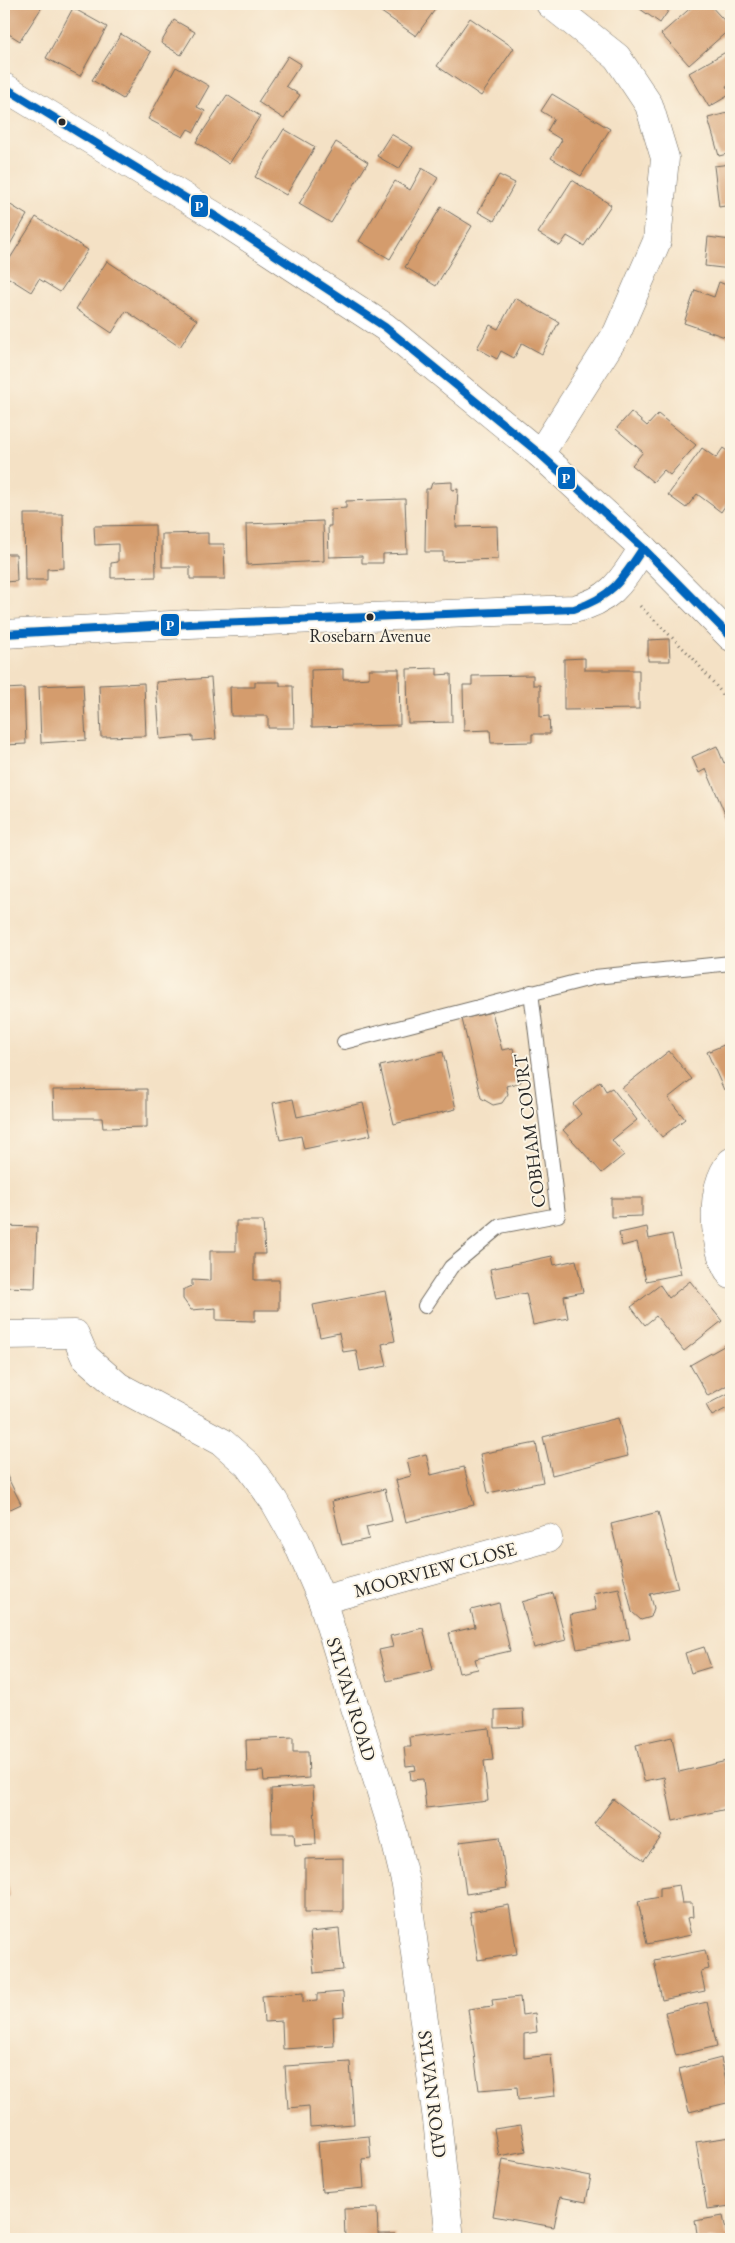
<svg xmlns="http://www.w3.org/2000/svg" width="735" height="2243" font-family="'EB Garamond',serif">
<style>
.building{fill:#d49c6d}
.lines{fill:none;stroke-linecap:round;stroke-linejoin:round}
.lane-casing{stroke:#716b61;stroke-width:16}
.street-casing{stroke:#716b61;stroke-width:29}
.path{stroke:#716b61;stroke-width:3;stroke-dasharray:1 4;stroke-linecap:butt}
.lane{stroke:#fff;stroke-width:14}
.street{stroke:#fff;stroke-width:28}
.bus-1-casing{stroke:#fcf5e5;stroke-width:11}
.bus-1{stroke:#0065bd;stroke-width:8}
.bus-dot{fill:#2b2b2b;stroke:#fcf5e5;stroke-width:2}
.labels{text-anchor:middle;stroke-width:4;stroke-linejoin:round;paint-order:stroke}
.bus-label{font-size:18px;fill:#2b2b2b;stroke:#fcf5e5}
.street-label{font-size:19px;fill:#2b2b2b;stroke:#fcf5e5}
.line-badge{stroke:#fcf5e5;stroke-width:2}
.badge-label{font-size:14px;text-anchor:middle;font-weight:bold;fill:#fff}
</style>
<rect width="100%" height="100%" fill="#fcf5e5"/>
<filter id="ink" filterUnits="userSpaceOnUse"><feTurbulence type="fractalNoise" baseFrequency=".02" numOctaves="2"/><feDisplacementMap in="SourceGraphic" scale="10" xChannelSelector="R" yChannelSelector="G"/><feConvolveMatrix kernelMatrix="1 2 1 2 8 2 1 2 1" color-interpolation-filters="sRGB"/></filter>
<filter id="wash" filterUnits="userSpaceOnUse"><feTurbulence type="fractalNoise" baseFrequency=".0096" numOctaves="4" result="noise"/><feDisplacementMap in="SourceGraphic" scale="20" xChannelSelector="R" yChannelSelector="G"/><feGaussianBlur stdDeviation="1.12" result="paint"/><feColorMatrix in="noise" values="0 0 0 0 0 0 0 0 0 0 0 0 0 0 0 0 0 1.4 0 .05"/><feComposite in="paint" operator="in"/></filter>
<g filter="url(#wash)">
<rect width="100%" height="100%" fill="#f4e1c5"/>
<g id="blocks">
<g class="building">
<polygon points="4,4 44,4 20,41 4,31"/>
<polygon points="376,4 439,4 416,36 374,7"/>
<polygon points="633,4 673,4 660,23"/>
<polygon points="695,4 709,4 731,28 689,65 661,34"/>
<polygon points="73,8 107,27 80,76 46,58"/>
<polygon points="470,18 514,48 481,96 437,66"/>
<polygon points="174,20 195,32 181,55 161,43"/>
<polygon points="121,34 151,52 123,99 92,80"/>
<polygon points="731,49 731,83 726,86 731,94 709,107 689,73"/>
<polygon points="288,56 301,64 286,86 300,95 284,119 258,102"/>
<polygon points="176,67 209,86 197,107 205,111 194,132 188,129 183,137 148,119"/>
<polygon points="552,94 610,129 581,176 551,158 562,140 547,131 554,119 541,111"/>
<polygon points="227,95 260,116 229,164 196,142"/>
<polygon points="731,112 731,153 719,156 708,118"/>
<polygon points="284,129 315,147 286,195 255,177"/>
<polygon points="391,134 413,147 399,169 377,156"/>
<polygon points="336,142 368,162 331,223 299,204"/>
<polygon points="731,164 731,205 719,207 714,166"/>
<polygon points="422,168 438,178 390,259 359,241 395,181 410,190"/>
<polygon points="499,175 515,183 494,221 478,212"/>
<polygon points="572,180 611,205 584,246 567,236 560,246 538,233"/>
<polygon points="4,201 27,215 8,248 4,246"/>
<polygon points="441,207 472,226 436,286 405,267"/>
<polygon points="36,217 88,250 60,292 39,279 31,292 4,275 4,268"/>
<polygon points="708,237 731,240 731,269 705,266"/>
<polygon points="107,261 197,320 180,347 126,311 112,333 76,309"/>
<polygon points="719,282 731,287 731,339 684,323 695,290 714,297"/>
<polygon points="515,298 559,322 542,354 522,343 514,358 501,351 497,359 477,348 490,325 498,329"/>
<polygon points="631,412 647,426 658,414 696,445 670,475 664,470 653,482 632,465 643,452 616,429"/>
<polygon points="702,448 716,458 723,448 731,454 731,497 721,512 697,494 686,508 668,495"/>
<polygon points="452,482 452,490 458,489 456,527 497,526 498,559 443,561 443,552 425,552 426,489 430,489 432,483"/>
<polygon points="405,499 407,553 383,554 383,563 362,563 362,556 329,557 328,526 331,526 331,509 346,508 346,501"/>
<polygon points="24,514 63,514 64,568 47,569 47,580 25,580"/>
<polygon points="323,521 324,561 247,565 246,524"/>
<polygon points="155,525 156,577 111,578 111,563 118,562 118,544 95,545 94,526"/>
<polygon points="208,533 208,544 224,544 225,579 190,579 190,567 162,567 162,534"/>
<polygon points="4,554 16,554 17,581 4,582"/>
<polygon points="669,639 670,661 648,661 648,640"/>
<polygon points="585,658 585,670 639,670 639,709 564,710 564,659"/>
<polygon points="437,668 437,675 451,674 452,722 408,723 407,669"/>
<polygon points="343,669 343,679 354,679 369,678 369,669 399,669 400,725 312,727 311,670"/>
<polygon points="533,675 533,685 540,685 540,717 549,716 550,734 532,734 532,742 491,743 490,730 464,731 463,685 472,685 472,676"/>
<polygon points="211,678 216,739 193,741 193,736 160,739 156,682"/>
<polygon points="255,682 280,682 280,686 293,686 294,728 268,728 268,716 231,716 230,687 255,687"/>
<polygon points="144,683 146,736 101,737 99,685"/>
<polygon points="83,684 86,740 41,743 39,686"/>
<polygon points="24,688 26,744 4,745 4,689"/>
<polygon points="717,746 724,763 731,760 731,828 706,769 699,773 692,757"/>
<polygon points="492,1012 502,1050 513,1048 521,1082 506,1086 508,1094 502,1103 493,1105 481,1098 462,1019"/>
<polygon points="731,1042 731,1087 724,1090 707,1052"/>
<polygon points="669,1051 692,1079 668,1098 685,1119 662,1137 622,1088"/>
<polygon points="443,1052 456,1109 394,1124 380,1066"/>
<polygon points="600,1081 606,1091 612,1088 637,1120 612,1140 624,1155 602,1173 563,1130 581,1114 573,1104"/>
<polygon points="147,1089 147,1127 103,1128 102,1118 54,1118 53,1090"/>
<polygon points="293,1099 297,1117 363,1103 371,1135 304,1149 301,1136 280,1140 273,1103"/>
<polygon points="611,1198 642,1198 642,1216 611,1217"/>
<polygon points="236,1221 263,1221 265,1254 254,1254 254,1280 279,1280 279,1310 255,1310 255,1321 216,1320 216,1308 191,1310 183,1299 183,1290 192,1286 192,1280 210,1281 210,1251 236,1251"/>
<polygon points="4,1226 37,1227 35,1288 4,1287"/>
<polygon points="647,1227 649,1239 672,1234 681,1274 646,1281 637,1242 622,1246 619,1233"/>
<polygon points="552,1256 554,1265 576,1260 583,1292 564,1296 568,1318 533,1325 526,1293 496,1299 490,1269"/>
<polygon points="690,1281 722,1321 684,1351 656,1316 645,1325 631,1307 660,1285 669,1298"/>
<polygon points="385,1291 395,1341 382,1344 387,1366 360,1371 356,1350 343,1352 339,1333 320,1337 313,1305"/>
<polygon points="731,1342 731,1383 708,1396 690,1365"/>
<polygon points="729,1393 731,1406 712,1416 706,1405"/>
<polygon points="618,1418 628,1456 552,1475 543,1437"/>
<polygon points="536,1443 543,1482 488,1493 480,1454"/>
<polygon points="426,1454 431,1475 464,1467 474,1505 406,1522 396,1480 411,1476 407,1459"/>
<polygon points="4,1470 21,1504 4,1512"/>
<polygon points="385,1489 392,1521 366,1527 369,1539 342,1545 332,1501"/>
<polygon points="658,1512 678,1588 650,1594 654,1608 651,1617 641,1620 632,1612 611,1524"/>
<polygon points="619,1588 630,1639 577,1649 570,1615 596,1610 593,1593"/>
<polygon points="553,1593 566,1640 534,1648 522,1602"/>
<polygon points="499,1603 510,1651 475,1659 478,1669 459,1673 449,1633 475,1627 471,1610"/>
<polygon points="423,1628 433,1670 387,1681 379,1650 393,1647 390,1636"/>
<polygon points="704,1647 711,1667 691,1673 685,1653"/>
<polygon points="523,1709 524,1727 495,1728 495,1710"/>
<polygon points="489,1728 493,1760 484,1761 488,1801 426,1808 423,1779 411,1780 410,1771 416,1770 415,1765 406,1766 404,1747 411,1747 410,1737"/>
<polygon points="672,1737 679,1772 731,1760 731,1808 673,1821 664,1777 644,1781 636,1745"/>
<polygon points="293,1738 293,1752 308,1752 309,1778 264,1781 263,1771 247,1772 246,1740"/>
<polygon points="313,1786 316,1844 295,1845 294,1833 272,1833 271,1789"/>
<polygon points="613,1799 662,1836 644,1860 594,1824"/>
<polygon points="500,1837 507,1888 466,1894 459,1842"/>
<polygon points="343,1858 343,1912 305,1912 305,1859"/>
<polygon points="6,1874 10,1896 4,1897 4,1875"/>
<polygon points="679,1885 682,1903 692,1903 693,1917 687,1918 691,1935 647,1944 638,1901 660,1897 660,1888"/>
<polygon points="509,1905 517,1954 478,1960 470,1912"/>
<polygon points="339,1929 343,1970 314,1973 310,1932"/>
<polygon points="705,1950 709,1969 701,1971 705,1991 662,2000 654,1960"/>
<polygon points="343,1992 344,2016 333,2017 334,2046 283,2049 282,2021 264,2022 262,1996 303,1993 303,2002 317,2001 317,1994"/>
<polygon points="520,1997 522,2015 535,2013 537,2032 524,2034 524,2058 551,2055 555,2096 518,2100 517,2087 479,2090 468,2009 493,2006 492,2000"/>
<polygon points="707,2002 717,2046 676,2056 665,2012"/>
<polygon points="721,2058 731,2102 689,2112 679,2069"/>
<polygon points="350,2062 354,2124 310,2127 309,2106 288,2108 285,2066"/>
<polygon points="521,2125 526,2151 499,2156 494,2129"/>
<polygon points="369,2136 371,2158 362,2159 364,2188 322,2192 318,2141"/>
<polygon points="731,2137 731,2206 707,2209 696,2142"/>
<polygon points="503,2159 591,2176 586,2202 560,2197 554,2227 493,2216"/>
<polygon points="377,2208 378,2234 395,2234 395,2239 345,2239 344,2209"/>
<polygon points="723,2216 727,2235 731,2234 731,2239 698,2239 695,2221"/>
</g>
</g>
</g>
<g filter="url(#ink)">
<use href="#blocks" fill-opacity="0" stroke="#716b61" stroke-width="1"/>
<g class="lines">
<defs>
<g id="lane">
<polyline points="344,1042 595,977 731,963"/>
<polyline points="425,1306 451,1267 500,1226 558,1215 531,992"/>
</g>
<g id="street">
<polyline points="4,87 220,219 385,327 540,454 643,548 731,637"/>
<polyline points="540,454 617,333 657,241 665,158 649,105 617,57 550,4"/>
<path d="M4,634L189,624L574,609C614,599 622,580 643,548"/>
<path d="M731,1162C708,1187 713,1249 731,1275"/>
<polyline points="4,1335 75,1334 85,1357 118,1386 222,1442 248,1465 274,1501 296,1540 322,1600 393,1831 406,1885 437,2120 450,2239"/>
<polyline points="322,1600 548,1538"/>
</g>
</defs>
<use href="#lane" class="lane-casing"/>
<use href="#street" class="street-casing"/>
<polyline class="path" points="640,606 692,657 731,704"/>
<use href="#lane" class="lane"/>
<use href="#street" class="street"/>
<defs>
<g id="bus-1">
<polyline points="4,87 220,219 385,327 540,454 643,548 731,637"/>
<path d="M4,634L189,624L574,609C611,598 623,579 643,548"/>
</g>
</defs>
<use href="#bus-1" class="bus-1-casing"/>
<use href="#bus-1" class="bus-1"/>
</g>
</g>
<g class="bus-dot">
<circle cx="62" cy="122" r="4.5"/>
<circle cx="370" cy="617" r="4.5"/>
</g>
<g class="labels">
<g class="bus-label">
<text x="370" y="642">Rosebarn Avenue</text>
</g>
<g class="street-label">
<text transform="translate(529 1131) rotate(-97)" y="7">COBHAM COURT</text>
<text transform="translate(435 1569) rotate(-15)" y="7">MOORVIEW CLOSE</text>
<text transform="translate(352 1699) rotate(73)" y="7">SYLVAN ROAD</text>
<text transform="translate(433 2094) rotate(83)" y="7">SYLVAN ROAD</text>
</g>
</g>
<g class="line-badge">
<rect x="190" y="194" width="19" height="24" rx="5" fill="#0065bd"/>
<rect x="557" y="466" width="19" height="24" rx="5" fill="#0065bd"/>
<rect x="160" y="613" width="20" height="24" rx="5" fill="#0065bd"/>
</g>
<g class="badge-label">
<text x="199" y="211">P</text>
<text x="566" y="483">P</text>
<text x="170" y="630">P</text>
</g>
<rect width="735" height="2243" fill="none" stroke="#fcf5e5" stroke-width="20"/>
</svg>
